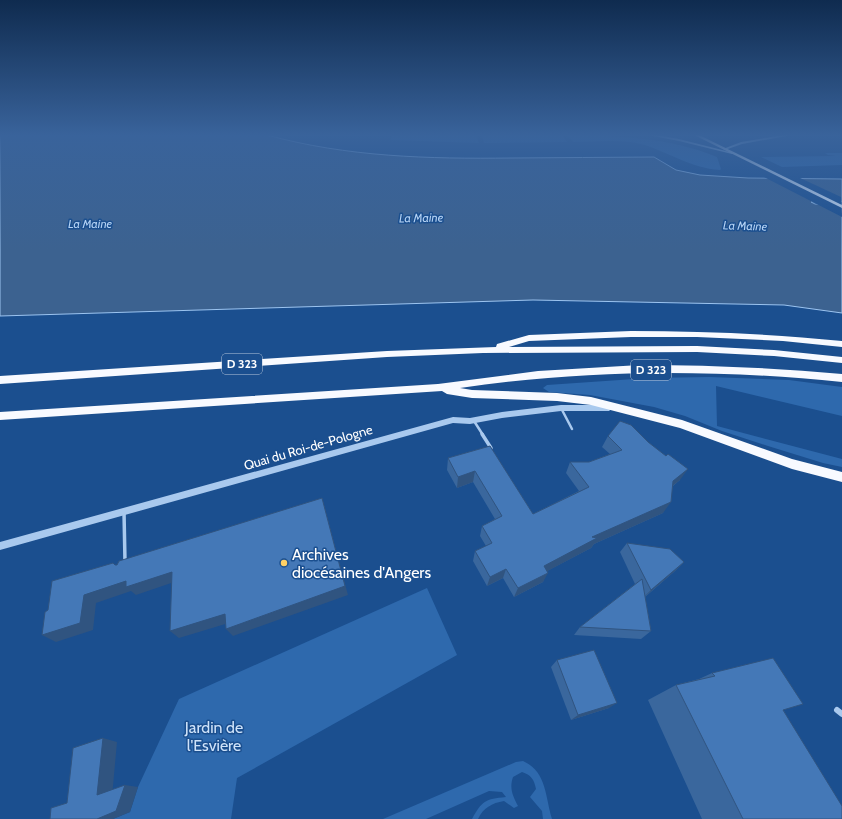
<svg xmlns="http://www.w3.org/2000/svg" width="842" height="819" font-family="Cabin,sans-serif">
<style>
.green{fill:#2e69ad}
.water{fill:#3c6290;stroke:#9cc4f0}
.pier{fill:#1b4f8f}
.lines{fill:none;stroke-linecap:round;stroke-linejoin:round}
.service-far1{stroke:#a9c9ee;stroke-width:2.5}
.service{stroke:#a9c9ee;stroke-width:3.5}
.minor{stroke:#a9c9ee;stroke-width:6}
.tertiary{fill:#a9c9ee;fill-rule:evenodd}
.secondary{fill:#d6e6fa;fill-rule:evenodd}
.trunk{fill:#f8faff;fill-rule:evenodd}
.wall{fill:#3a679d}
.shaded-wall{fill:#305480}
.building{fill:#4478b7;stroke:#305480}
.poi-dot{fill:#ffd166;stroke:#1b4f8f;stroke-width:1.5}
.labels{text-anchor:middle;stroke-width:3;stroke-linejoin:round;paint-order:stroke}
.far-water-label{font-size:12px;font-style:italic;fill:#b5d3f5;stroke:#1b4f8f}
.shield{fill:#1b4f8f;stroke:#bbcadd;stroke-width:1}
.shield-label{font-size:12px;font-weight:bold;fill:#fff}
.street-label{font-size:13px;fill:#fff;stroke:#1b4f8f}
.near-poi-label{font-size:16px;fill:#fff;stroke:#1b4f8f;text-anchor:start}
.near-park-label{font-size:16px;fill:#cfe3fa;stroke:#1b4f8f}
</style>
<rect width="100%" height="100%" fill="#1b4f8f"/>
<g class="green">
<polygon points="393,135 476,136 479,143 390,140"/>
<polygon points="562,135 567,142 484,143 482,136"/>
<path d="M567,135C619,136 669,137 717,157L721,169L720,170C690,168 669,152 641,144C619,139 594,142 573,142Z"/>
<polygon points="825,153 842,153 842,165 782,167 761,157 836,156 828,155"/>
<polygon points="709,377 789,380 842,387 842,416 716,386 717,426 842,459 842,467 823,463 768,446 722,431 685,416 654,407 590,395 549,392 543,388 547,385 649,378"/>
<polygon points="427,588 457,655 237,778 231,819 113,819 130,812 138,787 179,699"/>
<path d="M523,761C547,772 545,796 552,819H543L542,811L530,797L536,789C534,779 531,775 522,772L513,777C509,789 513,796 518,806L514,808L504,801C492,803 483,808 478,819H472C482,801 485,799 506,797L502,792L489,791L426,819H383L516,762Z"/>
</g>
<path class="water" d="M0,135H267C347,157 429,159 511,158C559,158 606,157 654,157L676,170L700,175L748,178L842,179V202H811L815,204H842V313L784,305L533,300L0,316Z"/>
<polygon class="pier" points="762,176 798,177 841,197 842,217"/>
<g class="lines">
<g class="service-far1">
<polyline points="561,408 572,429"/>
<polyline points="474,421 483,435"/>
</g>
<g class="service">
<polyline points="482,434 491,448"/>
<polyline points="124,512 125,562"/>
</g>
<polyline class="minor" points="837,710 842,714"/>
<g class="tertiary">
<polygon points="648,135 657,135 679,139 734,153 732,154 679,141"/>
<polygon points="783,135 792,135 742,144 725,150 723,149 741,142"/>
<polygon points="561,405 609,405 612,408 609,411 561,411 502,418 470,424 453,423 0,550 0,542 453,417 470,418 502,412"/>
</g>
<polygon class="secondary" points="694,135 699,135 842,205 842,208"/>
<g class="trunk">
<path d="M631,331C702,331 772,334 842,341V347L783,341L697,337H631L529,341L509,347L697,346L774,350L842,357V363L774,356L697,352L483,353L387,357L0,384V376L387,351L496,347L497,344L529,335Z"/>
<path d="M640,365C708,365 775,368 842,374V382C714,369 587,369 460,388L472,390L557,393L591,397L682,420L792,459L842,472V482L792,469L680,428L591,405L557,401L472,398L447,394L442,391L0,420V412L438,384L538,371Z"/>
</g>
</g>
<g class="wall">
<polygon points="608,436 680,480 673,486 663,513 594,544 591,548 547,571 543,582 514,597 503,578 487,586 473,561 475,551 486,546 480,536 482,526 495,519 473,482 457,488 447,470 448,458 490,446 533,514 579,491 566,473 570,462 589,462 610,454 602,447"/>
<polygon points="627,543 684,562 675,571 645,597 651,631 641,639 574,635 580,627 635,584 620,552"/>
<polygon points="557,660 609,708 571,720 551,667"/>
<polygon points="712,673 784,711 842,819 702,819 648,700 676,685 699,679"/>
</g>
<g class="shaded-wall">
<polygon points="688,469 680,480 665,492 673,481"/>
<polygon points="475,471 473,482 457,488 458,477"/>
<polygon points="322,498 348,595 233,636 226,629"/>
<polygon points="671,502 663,513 594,544 591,548 540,575 544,566 592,537"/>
<polygon points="684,562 675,571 642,599 651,590"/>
<polygon points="506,569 503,578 487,586 490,577"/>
<polygon points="172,572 180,580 136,595 131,591 96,603 93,630 56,642 42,635 84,595 126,581"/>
<polygon points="548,573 543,582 514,597 518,588"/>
<polygon points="225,614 232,622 179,638 170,631"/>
<polygon points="617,703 609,708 571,720 578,715"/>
<polygon points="103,738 117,742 112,797 97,795"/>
<polygon points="125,785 138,787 130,812 113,819 97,819"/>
</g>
<g class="building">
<polygon points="620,421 631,425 648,442 666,456 668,454 688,469 673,481 671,502 592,537 597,538 544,566 548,573 518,588 506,569 490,577 475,551 492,543 482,526 502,516 475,471 458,477 448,458 490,446 533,514 589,487 570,462 589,462 622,450 608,436"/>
<polygon points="322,498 345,586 226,629 225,614 170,631 172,572 126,587 126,581 84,595 80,623 42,635 45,612 48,610 52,581 113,563 115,565 117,565 119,561"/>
<polygon points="627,543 670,549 684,562 651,590"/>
<polygon points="642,579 651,631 580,627"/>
<polygon points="594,650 617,703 578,715 557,660"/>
<polygon points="773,658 803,704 783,710 842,806 842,819 743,819 676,685 715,676 712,673"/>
<polygon points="103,738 97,795 125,785 116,811 97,819 50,819 51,808 67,803 73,748"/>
</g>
<linearGradient id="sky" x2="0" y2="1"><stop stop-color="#0f2b4f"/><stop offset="0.54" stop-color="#39639b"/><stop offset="1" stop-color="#39639b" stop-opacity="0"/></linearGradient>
<rect width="842" height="250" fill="url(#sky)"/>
<circle class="poi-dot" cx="284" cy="563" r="4"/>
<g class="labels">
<g class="far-water-label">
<text transform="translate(421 218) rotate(-1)" y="4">La Maine</text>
<text x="90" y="228">La Maine</text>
<text transform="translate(745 226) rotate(2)" y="4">La Maine</text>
</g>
<g class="shield">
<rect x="222" y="354" width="40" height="20" rx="3"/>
<rect x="631" y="360" width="40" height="20" rx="3"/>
</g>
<g class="shield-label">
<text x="242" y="368">D 323</text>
<text x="651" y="374">D 323</text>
</g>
<g class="street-label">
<text transform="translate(308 447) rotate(-16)" y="5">Quai du Roi-de-Pologne</text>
</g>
<g class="near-poi-label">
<text x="292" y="560">Archives<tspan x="292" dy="18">diocésaines d'Angers</tspan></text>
</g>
<g class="near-park-label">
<text x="214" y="733">Jardin de<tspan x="214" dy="18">l'Esvière</tspan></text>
</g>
</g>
</svg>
